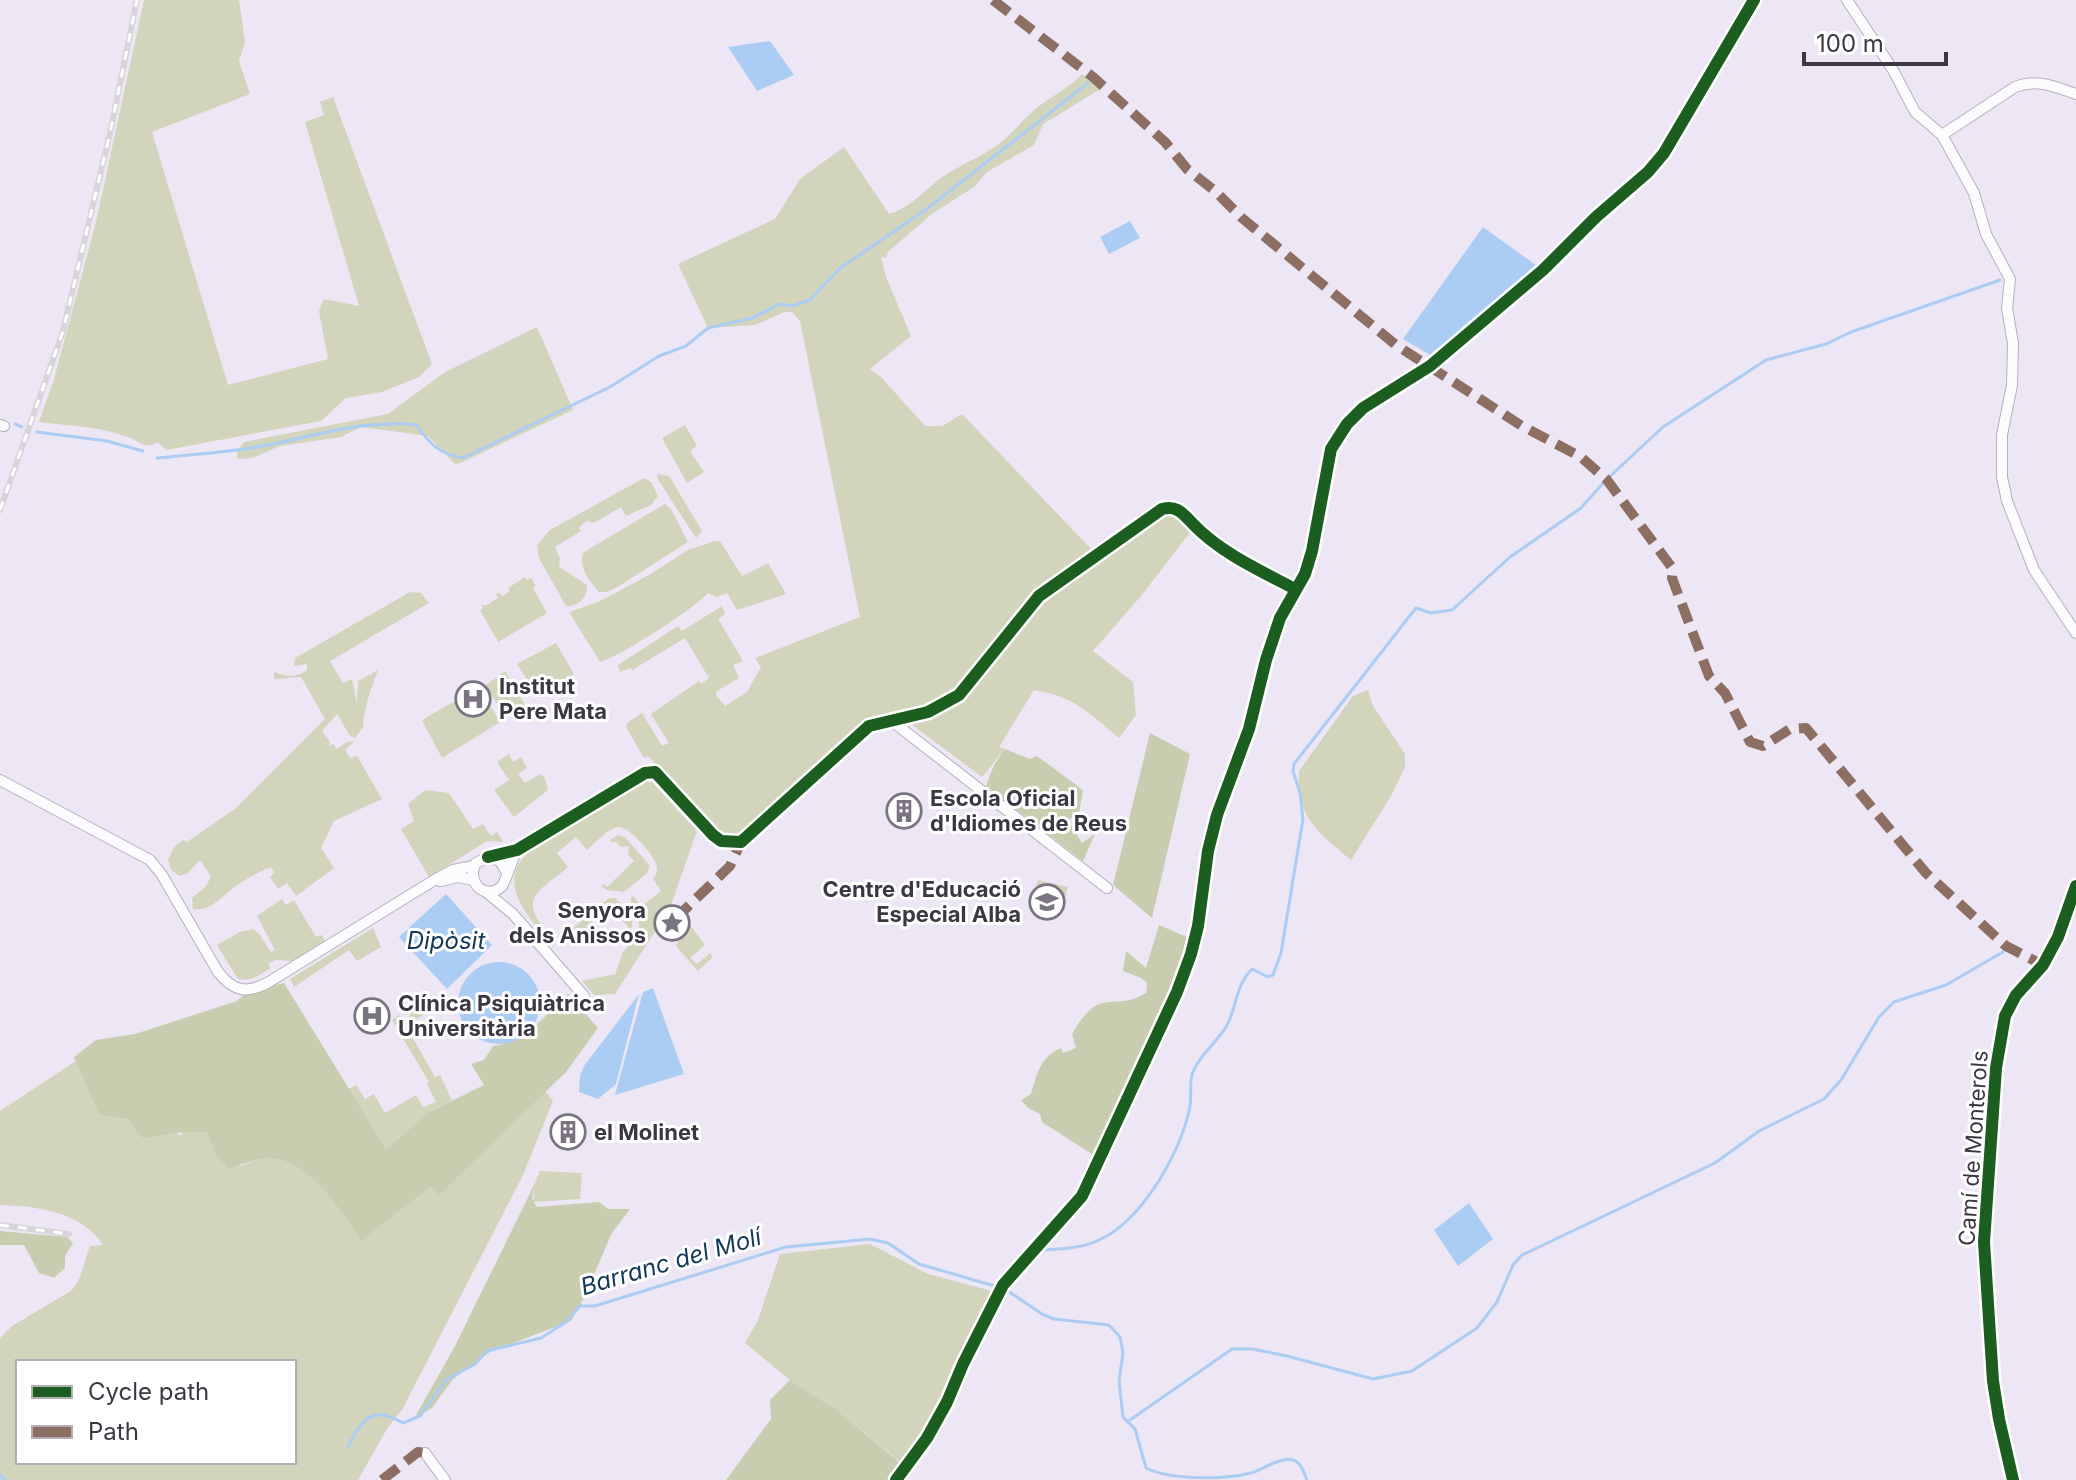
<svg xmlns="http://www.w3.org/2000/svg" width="2076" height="1480" font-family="Inter,sans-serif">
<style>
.green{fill:#d2d4bc;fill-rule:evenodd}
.forest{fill:#c9cdb0}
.water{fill:#abcdf3}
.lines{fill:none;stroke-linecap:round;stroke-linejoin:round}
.stream{stroke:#abcdf3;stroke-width:3}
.minor-casing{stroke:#b6b1bc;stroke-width:12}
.minor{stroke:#fcfbfe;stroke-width:10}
.rail-casing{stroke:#d7d5d9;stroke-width:6}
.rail{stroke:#fff;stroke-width:3;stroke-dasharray:9;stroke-linecap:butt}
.quiet{stroke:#8d6e63;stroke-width:10;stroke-dasharray:20 10;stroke-linecap:butt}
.cycleway-casing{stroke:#fff;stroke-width:17}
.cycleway{stroke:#1b5e20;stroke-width:12}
.labels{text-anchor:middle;stroke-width:6;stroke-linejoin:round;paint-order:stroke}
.poi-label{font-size:22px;font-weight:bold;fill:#3c3742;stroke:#fff;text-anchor:start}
.street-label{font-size:22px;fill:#3c3742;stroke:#fff}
.water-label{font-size:24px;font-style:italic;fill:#133857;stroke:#fff}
</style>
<rect width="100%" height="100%" fill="#ede6f5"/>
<g class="green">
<path d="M144,0H239L245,42L239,61L250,94L152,132L228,385L328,359L319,311L324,299L359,306L305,122L324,115L320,102L333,97L432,364L419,377L382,392L346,398L321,421L166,450L158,442C143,451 140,440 125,436C97,426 69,426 39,422L54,379L96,222Z"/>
<path d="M1082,74L1101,87L1099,90L1043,124L1034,145L987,172L974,187L933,213L888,252L886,258L881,257L886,277L911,336L870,369L881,377L925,426H942L962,414L1094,552C1081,562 1066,571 1055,583C1018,621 978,683 932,706C909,717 883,716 860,725L748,830C738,837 731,838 720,834L648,756L644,758L626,727L628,722L642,713L662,746L669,743L651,714L699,681L701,684L709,678L685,638L632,670L630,668L620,672L618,665L678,626L682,631L722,606L725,614L718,619L743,661L733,665L739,678L717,691L716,695L725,706L747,692L761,667L755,658L860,617L800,321L792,312H785L755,325L708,328L678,264L775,219L800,179L844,147L889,214C911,208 926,188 944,176C962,164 992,152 1007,137C1018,127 1026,116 1038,107C1052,96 1070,87 1082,74Z"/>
<polygon points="537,327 573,410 456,465 428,436 361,427 341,437 280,446 252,458 237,459 237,452 244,442 388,414 445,372"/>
<polygon points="685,425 697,446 690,451 704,472 687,483 662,438"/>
<polygon points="658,474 669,476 702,531 696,538 657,478"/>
<path d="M644,478L651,482L658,496L651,505L626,516L621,507L594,523L586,521L579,528L581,531L555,547L560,558L559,567L587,585C587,597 579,607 566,606L539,558L537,545L550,530Z"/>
<path d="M665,504L671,509L688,542L619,586L607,592H599C589,581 577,565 584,552Z"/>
<path d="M1176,512L1192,530L1141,596L1093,651L1133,682L1136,715L1119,738C1088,712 1075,697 1034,690L999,747L1005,749L982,777L911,724L953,706L964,698L1043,597L1161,514Z"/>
<path d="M715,541H720L742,576L768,563L786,594L737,610L727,593L717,597L708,593C696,608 617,658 600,662L569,612L598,602L649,575L688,550Z"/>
<polygon points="525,577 527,580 531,578 536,586 533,588 547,613 498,642 480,610 483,608 481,604 485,606 498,598 496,594 499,593 502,596 510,591 508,588"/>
<path d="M410,592L421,593L429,603L330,661L343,683L352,679L357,704L358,681L378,670C371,689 364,707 363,727L355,738L350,736L337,714L322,731L330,742L329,746L333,744L337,749L347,742L354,741L345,750L350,758L357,756L382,799L334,821L321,848L334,868L296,896L287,883L278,889L270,877L274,873L271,867C258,872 248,878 236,886C223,895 211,912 193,909L192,898L206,886L211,877L200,860L188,873L180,876L171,870L168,860L174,847L183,840L187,842L236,808L325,719L301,677L274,679V672C285,677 297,678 307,670V664L294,666L295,658Z"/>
<polygon points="556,643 574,674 539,698 517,664"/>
<polygon points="505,671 525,705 504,716 486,685"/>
<polygon points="479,687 500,722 442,758 422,720"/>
<path d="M1368,690L1373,706L1405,754V767L1391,796L1351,860C1319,833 1296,818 1299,771L1353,696Z"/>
<polygon points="509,754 513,762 521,757 527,768 518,774 525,783 540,774 545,778 548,790 514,817 494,790 509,780 497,762"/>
<path d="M646,781L653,783L697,831L670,908L615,994L594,995L582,981L615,974L623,952L639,933V920L631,906V897L633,896L642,906L661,891L653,879C656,875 658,872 657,867C656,857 629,826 618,827C608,829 595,843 587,850L576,837L557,853L568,867C547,886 518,896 542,925C548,932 553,937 554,947C533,921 493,885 528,853Z"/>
<polygon points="425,790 449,793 473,829 483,824 491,836 497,832 503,842 487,841 429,877 401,829 414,821 408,804"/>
<polygon points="618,835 625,837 650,866 647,873 624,892 607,890 601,886 604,884 607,887 634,861 628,855 629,846 621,847 615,841 613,843 610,840"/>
<polygon points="1038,880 1068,887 1060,916 1031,908"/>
<path d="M609,898H615C624,908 636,915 631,930L621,919L618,920L615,917L616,911L611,904L602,912L608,918L604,921L599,916L586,926L587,928L581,933L578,930L564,943L566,934Z"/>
<path d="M282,899L286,905L294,900L316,937L322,935L325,941L292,961L275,960L268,964L271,968C259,975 252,982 238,979L217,945L240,932L253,929L260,935L271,952L275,950L257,916Z"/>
<polygon points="687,921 705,945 690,958 697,964 710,953 713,957 698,971 676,946"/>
<polygon points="373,928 381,947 357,961 349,950 294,987 290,979"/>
<polygon points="421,1007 426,1013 406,1026 435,1077 440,1075 452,1100 429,1112 386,1149 349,1089 356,1085 365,1099 374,1094 385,1113 416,1095 423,1107 436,1102 427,1084 429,1082 392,1020 399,1015 404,1022 408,1020 412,1011"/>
<path d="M76,1061L99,1115L127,1119L145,1139L176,1133L181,1136L182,1132H207L215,1155L241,1166C248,1164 257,1158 264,1158C310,1156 338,1209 363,1239L431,1187L439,1194L545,1091L553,1101L523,1175L402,1410L388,1427L358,1480H0V1338L12,1326L71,1291C83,1278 84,1261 90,1246L103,1245C82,1212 37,1206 0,1205V1111ZM18,1362H294V1462H18Z"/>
<polygon points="540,1171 582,1173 580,1199 533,1202 535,1183"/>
<polygon points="870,1244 928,1274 992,1291 964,1345 944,1399 908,1459 900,1462 838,1411 790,1380 745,1343 758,1320 780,1254"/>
</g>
<g class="forest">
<polygon points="1150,733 1190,754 1152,918 1113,885"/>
<polygon points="1005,749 1030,759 1037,756 1083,790 1079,814 1068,820 1082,843 1095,834 1083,861 986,786 994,765"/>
<path d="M1159,925L1189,938L1171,993L1095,1156L1042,1122L1040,1114L1028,1108L1021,1100L1031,1094C1037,1074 1040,1057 1061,1048L1063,1053L1076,1048L1072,1034C1101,983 1111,1014 1146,993L1147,983L1141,978L1123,971L1126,951L1146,968Z"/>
<path d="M284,983L386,1149L429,1112L484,1085L471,1064L484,1060L493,1046C527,1041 544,1016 568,994L598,1028L566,1072L439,1195L431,1187L362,1240C338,1209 310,1157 265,1158C253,1159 240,1166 228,1168L215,1155L207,1132H182L144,1139L127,1119L99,1115L74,1057L96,1040L135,1034L237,1001L248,991Z"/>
<polygon points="535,1183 532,1199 537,1207 599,1202 608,1209 630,1209 612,1233 580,1306 571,1321 490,1352 453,1379 432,1408 415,1417 455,1346"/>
<polygon points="0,1231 67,1237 73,1243 65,1256 65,1268 54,1278 39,1273 24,1245 0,1245"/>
<polygon points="790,1380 838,1411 899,1462 908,1459 892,1480 726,1480 771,1419 770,1400"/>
</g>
<g class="water">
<polygon points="770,41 794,75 757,91 728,47"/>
<polygon points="1130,221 1140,238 1109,254 1100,237"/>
<polygon points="1483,227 1537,266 1432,356 1403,339"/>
<polygon points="446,894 492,945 447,989 399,937"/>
<circle cx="499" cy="1003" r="41"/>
<polygon points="653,988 684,1074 615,1095 643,992"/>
<polygon points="639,994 616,1084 598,1099 579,1092 580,1076 584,1066"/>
<polygon points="1469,1203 1493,1239 1458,1266 1434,1230"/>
</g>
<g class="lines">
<g class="stream">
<polyline points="15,424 22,427"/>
<polyline points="37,432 107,441 143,451"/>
<path d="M157,458C186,455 216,453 245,449C303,441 357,418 417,425C429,444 440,454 463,458L610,387L659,356L686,346L708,328L752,318L780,304L792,306L810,300L839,269L928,208L1088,83"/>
<path d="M1040,1250C1057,1249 1081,1249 1099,1240C1142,1221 1182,1151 1190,1106C1192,1096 1189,1085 1192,1075C1197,1057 1218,1042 1227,1025C1237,1007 1235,986 1252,969L1268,977L1273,975L1281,953L1303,819L1300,793L1293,771L1294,764L1416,608L1431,613L1452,610L1510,557L1581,508L1605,481L1663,427L1766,360L1826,344L1851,332L2000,280"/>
<path d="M1005,1289L1042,1314L1054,1319L1109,1325L1120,1337L1123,1353L1119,1381L1123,1417L1135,1429L1146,1468C1170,1480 1224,1480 1251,1473C1264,1469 1279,1457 1293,1460C1301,1462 1304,1473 1307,1480"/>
<polyline points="1130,1420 1232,1349 1253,1349 1287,1356 1373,1379 1412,1371 1477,1328 1497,1302 1513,1265 1522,1255 1715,1163 1759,1131 1824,1099 1841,1080 1879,1017 1894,1002 1946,985 2003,952"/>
<path d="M348,1447C362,1419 372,1404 403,1423L420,1416L446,1380L475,1364L487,1351L541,1338L566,1322L580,1306H595L786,1247L870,1239L888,1243L919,1264L998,1287"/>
<polyline points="0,1475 6,1480"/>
</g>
<defs>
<g id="minor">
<path d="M1847,0L1893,70L1915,112L1942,135L2015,87C2038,78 2055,87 2076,94"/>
<polyline points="1942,135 1974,193 1986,234 2010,279 2007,308 2013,343 2012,385 2002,435 2002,477 2007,501 2034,570 2076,633"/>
<polyline points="0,425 4,426"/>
<polyline points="893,722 1107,888"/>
<path d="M0,780L150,860L162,875L218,972C234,992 247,994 269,982L436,879L453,870L474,866"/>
<path d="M490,857L517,850L645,773L655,772L713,835L721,841L741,842L869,726L928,712L959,695L1039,596L1162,509C1178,505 1183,514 1194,525C1221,553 1261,571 1295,589"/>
<path d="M506,871L500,861L488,857L476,863C465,882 486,902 502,886C505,883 513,857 517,850"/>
<polyline points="440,881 459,877 473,880"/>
<polyline points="485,891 513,914 584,996"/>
<polyline points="425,1453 445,1480"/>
<polyline points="896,1480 927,1438 947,1402 963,1364 1003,1285 1082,1196 1177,992 1191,954 1198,926 1208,851 1217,815 1249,729 1266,660 1280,618 1305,574 1312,551 1331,449 1347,424 1363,408 1430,366 1543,270 1596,217 1648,172 1664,153 1754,0"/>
<polyline points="2013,1480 1999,1419 1993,1381 1984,1242 1996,1068 2005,1016 2016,995 2043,965 2058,937 2076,886"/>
</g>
</defs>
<use href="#minor" class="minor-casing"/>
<use href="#minor" class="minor"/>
<defs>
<g id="rail">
<polyline points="0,510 63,331 110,133 137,0"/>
<polyline points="0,1225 69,1234"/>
</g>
</defs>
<use href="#rail" class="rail-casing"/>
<use href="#rail" class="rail"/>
<g class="quiet">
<polyline points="993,0 1093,77 1165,142 1187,169 1215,191 1242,218 1396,345 1522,426 1581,457 1607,480 1673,569 1672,578 1709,676 1725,693 1750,742 1763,746 1790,729 1806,728 1926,873 2006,946 2043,965"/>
<polyline points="675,919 730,866 741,842"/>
<polyline points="382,1480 418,1452 425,1453"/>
</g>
<defs>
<g id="cycleway">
<path d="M488,857L517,850L645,773L655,772L713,835L721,841L741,842L869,726L928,712L959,695L1039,596L1162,509C1178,505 1183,514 1194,525C1221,553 1261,571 1295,589"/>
<polyline points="896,1480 927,1438 947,1402 963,1364 1003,1285 1082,1196 1177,992 1191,954 1198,926 1208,851 1217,815 1249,729 1266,660 1280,618 1305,574 1312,551 1331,449 1347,424 1363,408 1430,366 1543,270 1596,217 1648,172 1664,153 1754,0"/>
<polyline points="2013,1480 1999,1419 1993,1381 1984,1242 1996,1068 2005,1016 2016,995 2043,965 2058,937 2076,886"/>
</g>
</defs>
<use href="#cycleway" class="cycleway-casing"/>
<use href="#cycleway" class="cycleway"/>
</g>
<defs>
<symbol id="hospital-ring" viewBox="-11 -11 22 22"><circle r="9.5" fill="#fff" stroke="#7a7481" stroke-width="1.5"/><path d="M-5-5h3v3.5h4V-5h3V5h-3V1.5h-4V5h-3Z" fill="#7a7481"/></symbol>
<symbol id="building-ring" viewBox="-11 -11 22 22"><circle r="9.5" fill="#fff" stroke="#7a7481" stroke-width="1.5"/><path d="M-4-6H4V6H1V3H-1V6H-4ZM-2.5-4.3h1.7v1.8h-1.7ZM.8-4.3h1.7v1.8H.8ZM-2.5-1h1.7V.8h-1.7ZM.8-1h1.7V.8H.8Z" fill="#7a7481"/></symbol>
<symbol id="school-ring" viewBox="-11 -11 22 22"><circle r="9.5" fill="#fff" stroke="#7a7481" stroke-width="1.5"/><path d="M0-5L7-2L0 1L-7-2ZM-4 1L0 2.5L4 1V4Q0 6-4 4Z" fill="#7a7481"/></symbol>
<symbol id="sight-ring" viewBox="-11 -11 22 22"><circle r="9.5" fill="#fff" stroke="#7a7481" stroke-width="1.5"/><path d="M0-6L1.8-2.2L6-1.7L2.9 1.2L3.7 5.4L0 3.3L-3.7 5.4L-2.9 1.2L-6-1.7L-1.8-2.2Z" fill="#7a7481"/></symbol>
</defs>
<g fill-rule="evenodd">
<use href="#hospital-ring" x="453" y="679" width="40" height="40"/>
<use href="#building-ring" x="884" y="791" width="40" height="40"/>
<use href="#school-ring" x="1027" y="882" width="40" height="40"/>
<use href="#sight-ring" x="652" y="903" width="40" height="40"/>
<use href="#hospital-ring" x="352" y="996" width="40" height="40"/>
<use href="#building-ring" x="548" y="1112" width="40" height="40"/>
</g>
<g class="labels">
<g class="poi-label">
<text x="499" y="694">Institut<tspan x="499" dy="25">Pere Mata</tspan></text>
<text x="930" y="806">Escola Oficial<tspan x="930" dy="25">d'Idiomes de Reus</tspan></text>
<text x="1021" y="897" text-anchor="end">Centre d'Educació<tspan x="1021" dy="25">Especial Alba</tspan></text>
<text x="646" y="918" text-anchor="end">Senyora<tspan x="646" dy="25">dels Anissos</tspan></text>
<text x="398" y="1011">Clínica Psiquiàtrica<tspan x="398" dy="25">Universitària</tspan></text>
<text x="594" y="1140">el Molinet</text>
</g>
<g class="street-label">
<text transform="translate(1973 1148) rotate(-86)" y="8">Camí de Monterols</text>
</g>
<g class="water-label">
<text x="446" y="949">Dipòsit</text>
<text transform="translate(671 1262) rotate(-16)" y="8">Barranc del Molí</text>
</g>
</g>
<rect x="16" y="1360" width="280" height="104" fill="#ffffff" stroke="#b1afb3" stroke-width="2"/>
<rect x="32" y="1386" width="40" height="12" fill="#1b5e20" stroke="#b1afb3" stroke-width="2"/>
<text x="88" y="1400" font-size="24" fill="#3c3742">Cycle path</text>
<rect x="32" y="1426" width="40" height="12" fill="#8d6e63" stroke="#b1afb3" stroke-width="2"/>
<text x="88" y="1440" font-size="24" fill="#3c3742">Path</text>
<path d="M1804 52v12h142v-12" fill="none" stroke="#3c3742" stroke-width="4"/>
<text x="1816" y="52" font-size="24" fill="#3c3742" stroke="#ffffff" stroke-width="6" paint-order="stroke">100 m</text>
</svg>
